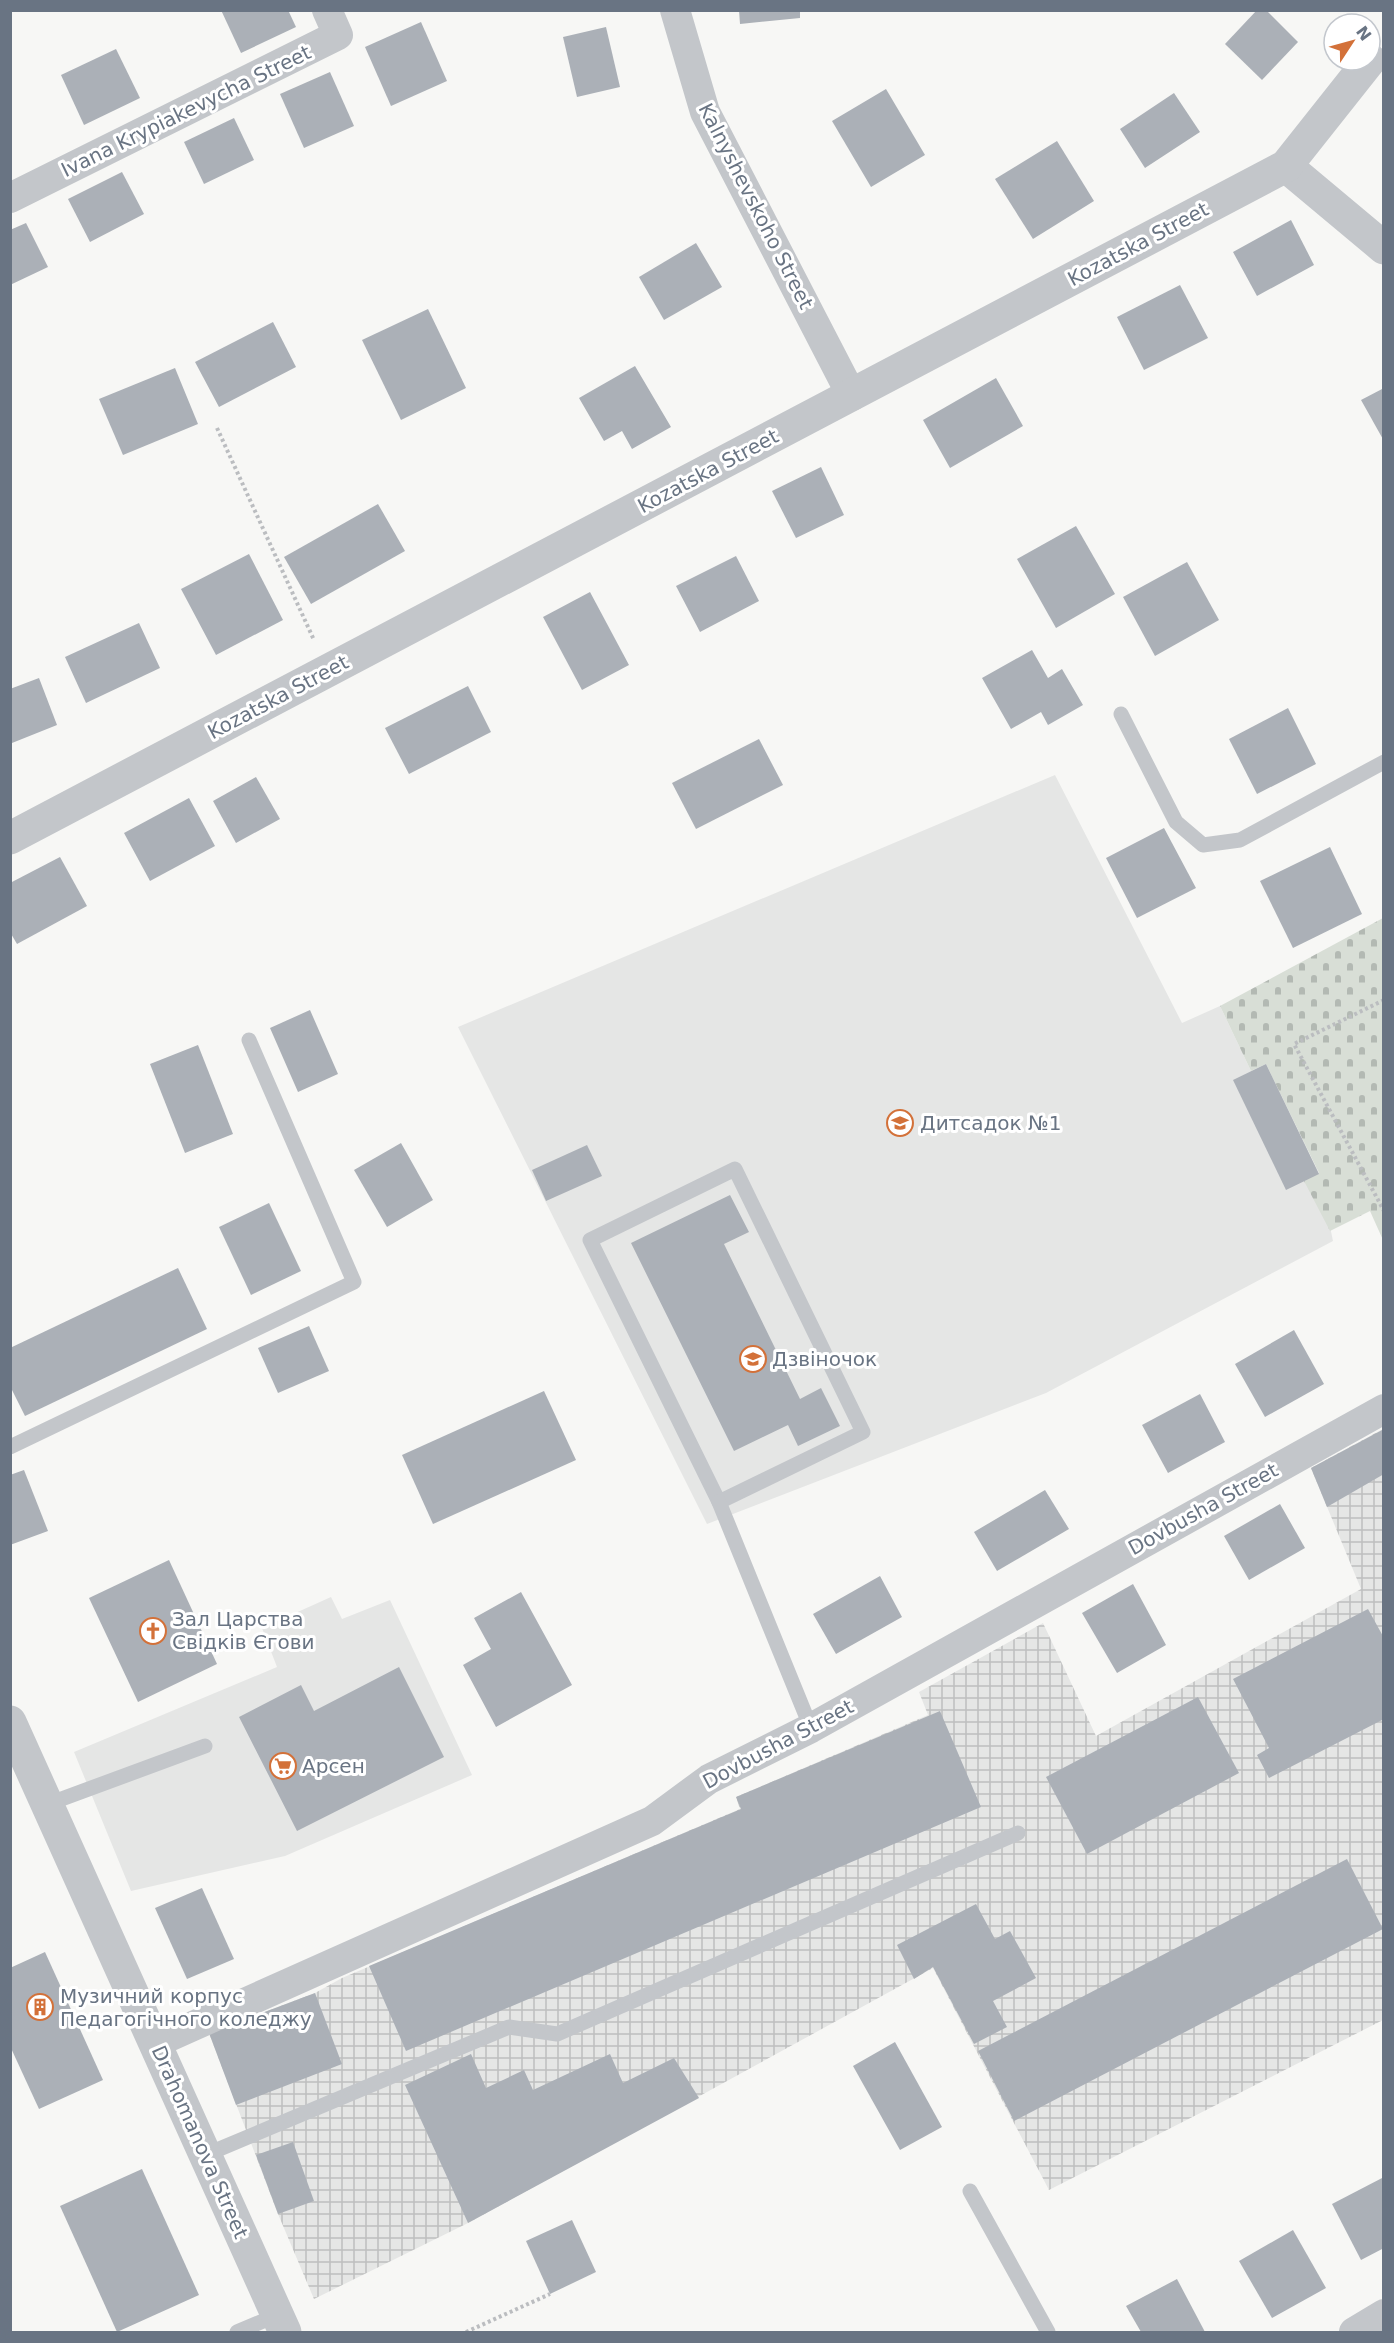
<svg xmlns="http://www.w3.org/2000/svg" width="1394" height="2343" font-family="'DejaVu Sans',sans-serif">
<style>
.built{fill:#e5e6e5}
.industrial{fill:url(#industrial-grid)}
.cemetery{fill:url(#cemetery-stones)}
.building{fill:#abb0b7}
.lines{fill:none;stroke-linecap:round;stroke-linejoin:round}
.path{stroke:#bbbdc0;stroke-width:4;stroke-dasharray:3 3;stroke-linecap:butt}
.service{stroke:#c3c6ca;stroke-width:15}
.minor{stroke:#c3c6ca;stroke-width:30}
.tertiary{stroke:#c3c6ca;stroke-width:33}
.labels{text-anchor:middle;stroke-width:6;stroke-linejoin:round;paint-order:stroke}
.street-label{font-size:20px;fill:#697483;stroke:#fff}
.poi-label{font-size:20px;fill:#697483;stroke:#fff;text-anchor:start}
</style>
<defs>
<pattern id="industrial-grid" width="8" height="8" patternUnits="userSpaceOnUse" patternTransform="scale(1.5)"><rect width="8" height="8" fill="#e5e6e5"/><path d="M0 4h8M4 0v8" fill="none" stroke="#bebfbf"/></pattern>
<pattern id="cemetery-stones" width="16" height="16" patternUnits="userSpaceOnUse" patternTransform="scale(1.5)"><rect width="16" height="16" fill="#d8ded6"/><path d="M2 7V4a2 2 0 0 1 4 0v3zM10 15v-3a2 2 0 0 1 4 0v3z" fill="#b3b9b3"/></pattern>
</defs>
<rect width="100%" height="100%" fill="#f7f7f5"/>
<g class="built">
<polygon points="1055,775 1182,1023 1220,1006 1251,1071 1266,1064 1319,1174 1333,1241 1046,1393 707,1524 458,1027"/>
<polygon points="331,1597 342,1619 390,1600 472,1775 285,1856 131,1891 74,1752 277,1667 262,1628"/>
</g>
<polygon class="industrial" points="1383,1429 1383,2020 1049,2190 933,1968 468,2223 314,2299 278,2214 209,2033 315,1993 342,1978 740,1809 736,1797 928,1715 919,1692 1043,1623 1096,1736 1361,1589 1311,1468"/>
<polygon class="cemetery" points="1383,918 1383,1240 1370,1211 1330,1231 1304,1181 1319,1173 1266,1064 1251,1071 1220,1006"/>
<g class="building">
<polygon points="221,10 288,10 296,27 241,53"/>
<polygon points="739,10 800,10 800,18 740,24"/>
<polygon points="1257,10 1266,10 1298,42 1262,80 1225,44"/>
<polygon points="421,22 447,81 391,106 365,47"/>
<polygon points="606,27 620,87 577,97 563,37"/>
<polygon points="116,49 140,98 84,125 61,75"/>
<polygon points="330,72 354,126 304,148 280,94"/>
<polygon points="886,89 925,155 871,187 832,121"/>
<polygon points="1174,93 1200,132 1145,168 1120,129"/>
<polygon points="234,118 254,160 204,184 184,142"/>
<polygon points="1057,141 1094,201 1033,239 995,179"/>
<polygon points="122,172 144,214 90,242 68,199"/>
<polygon points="1291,220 1314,265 1257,296 1233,252"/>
<polygon points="26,223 48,267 10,285 10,230"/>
<polygon points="696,243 722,287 664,320 639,277"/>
<polygon points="1180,285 1208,338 1144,370 1117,317"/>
<polygon points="428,309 466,388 401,420 362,340"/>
<polygon points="273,322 296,367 219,407 195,362"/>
<polygon points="635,366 671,427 632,449 622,431 604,441 579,398"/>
<polygon points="175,368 198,424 123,455 99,399"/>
<polygon points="996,378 1023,426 950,468 923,420"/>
<polygon points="1384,388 1384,441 1361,400"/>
<polygon points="821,467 844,515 796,538 772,491"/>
<polygon points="378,504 405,551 311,604 284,557"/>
<polygon points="1076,526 1115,594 1056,628 1017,559"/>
<polygon points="249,554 283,620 216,655 181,589"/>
<polygon points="736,556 759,601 700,632 676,586"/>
<polygon points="1187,562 1219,620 1155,656 1123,597"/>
<polygon points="590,592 629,665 582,690 543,617"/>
<polygon points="139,623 160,668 86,703 65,657"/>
<polygon points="1032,650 1048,678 1062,669 1083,705 1048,725 1041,712 1011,729 982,678"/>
<polygon points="39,678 57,725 12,743 10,689"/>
<polygon points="468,686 491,732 409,774 385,728"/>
<polygon points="1288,708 1316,764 1257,794 1229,739"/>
<polygon points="759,739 783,785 696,829 672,783"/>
<polygon points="256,777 280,819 236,843 213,801"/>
<polygon points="189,798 215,846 150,881 124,833"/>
<polygon points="1164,828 1196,888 1137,918 1106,858"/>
<polygon points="1330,847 1362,914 1293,948 1260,881"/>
<polygon points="60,857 87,906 17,944 10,932 10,883"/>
<polygon points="310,1010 338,1074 298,1092 270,1028"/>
<polygon points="198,1045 233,1134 185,1153 150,1064"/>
<polygon points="1266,1064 1319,1174 1286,1190 1233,1080"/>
<polygon points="401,1143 433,1200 387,1227 354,1170"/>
<polygon points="587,1145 602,1176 546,1201 532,1170"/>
<polygon points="730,1195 749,1232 724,1244 800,1399 821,1388 840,1426 798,1446 788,1425 734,1451 631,1243"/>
<polygon points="269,1203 301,1271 251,1295 219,1227"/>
<polygon points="178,1268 207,1329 25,1416 10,1386 10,1348"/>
<polygon points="309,1326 329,1371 278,1393 258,1348"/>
<polygon points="1294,1330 1324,1384 1265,1417 1235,1364"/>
<polygon points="544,1391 576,1460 433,1524 402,1455"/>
<polygon points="1200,1394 1225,1442 1168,1473 1142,1425"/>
<polygon points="1384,1429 1384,1474 1327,1507 1311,1468"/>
<polygon points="24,1470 48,1531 10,1545 10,1475"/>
<polygon points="1045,1490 1069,1529 997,1571 974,1532"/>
<polygon points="1280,1504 1305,1548 1249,1580 1224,1536"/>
<polygon points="169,1560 217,1664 138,1702 89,1598"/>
<polygon points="880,1576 902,1617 836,1654 813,1614"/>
<polygon points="1133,1584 1166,1645 1117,1673 1082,1613"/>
<polygon points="521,1592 572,1685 496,1727 463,1665 491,1649 474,1618"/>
<polygon points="1368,1609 1384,1638 1384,1719 1269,1778 1257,1755 1269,1748 1233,1679"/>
<polygon points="399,1667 444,1757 297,1831 239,1717 301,1685 314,1711"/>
<polygon points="1198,1697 1239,1773 1087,1854 1046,1777"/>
<polygon points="940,1711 981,1807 406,2051 369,1966 741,1809 736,1797"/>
<polygon points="1347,1859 1383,1929 1014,2121 978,2051"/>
<polygon points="202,1888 234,1959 187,1979 155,1908"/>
<polygon points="976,1904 995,1939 1010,1931 1036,1978 993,2001 1007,2027 974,2044 933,1967 914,1979 897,1945"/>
<polygon points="45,1952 103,2080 39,2109 10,2046 10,1968"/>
<polygon points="315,1993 342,2064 236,2105 209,2033"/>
<polygon points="895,2042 942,2127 900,2150 853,2066"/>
<polygon points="471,2054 486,2088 524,2070 533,2090 610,2054 623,2083 674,2058 699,2098 468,2223 405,2085"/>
<polygon points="293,2142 314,2201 278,2214 256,2155"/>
<polygon points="142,2169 199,2295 117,2332 60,2206"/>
<polygon points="1384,2177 1384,2248 1361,2260 1332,2204"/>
<polygon points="572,2220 596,2272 550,2294 526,2241"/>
<polygon points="1293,2230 1326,2288 1272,2318 1239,2261"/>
<polygon points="1177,2279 1205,2332 1141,2332 1126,2306"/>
</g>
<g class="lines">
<g class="path">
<polyline points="217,428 314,640"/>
<polyline points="1384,1000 1294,1044 1384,1211"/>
<polyline points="466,2332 550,2294"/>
</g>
<g class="service">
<polyline points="1121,714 1176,822 1203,845 1240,840 1384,762"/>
<polygon points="735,1169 863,1432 719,1502 590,1240"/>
<polyline points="10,1447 354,1282 249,1040"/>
<polyline points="719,1502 811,1728"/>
<polyline points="48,1804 205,1746"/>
<polyline points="205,2155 509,2027 557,2034 1018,1833"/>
<polyline points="970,2191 1048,2332"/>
<polyline points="237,2332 277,2315"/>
</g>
<g class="minor">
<polyline points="675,10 705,112 852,396"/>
<polyline points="10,198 338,35 327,10"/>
<polyline points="155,2043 652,1821 709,1779 811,1728 1384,1409"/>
<polyline points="1354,2332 1384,2314"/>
</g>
<g class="tertiary">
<polyline points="1286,166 1384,248"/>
<polyline points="10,838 1286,166 1370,60"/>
<polyline points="10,1722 285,2332"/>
</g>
</g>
<defs>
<symbol id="school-ring" viewBox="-11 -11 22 22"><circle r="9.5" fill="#fff" stroke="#d37139" stroke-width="1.5"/><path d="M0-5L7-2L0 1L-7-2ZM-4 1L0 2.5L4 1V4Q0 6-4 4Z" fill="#d37139"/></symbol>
<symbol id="church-ring" viewBox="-11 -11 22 22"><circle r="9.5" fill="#fff" stroke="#d37139" stroke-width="1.5"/><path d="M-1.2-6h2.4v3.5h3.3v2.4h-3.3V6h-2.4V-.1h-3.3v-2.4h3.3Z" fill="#d37139"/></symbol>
<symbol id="supermarket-ring" viewBox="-11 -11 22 22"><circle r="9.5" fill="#fff" stroke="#d37139" stroke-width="1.5"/><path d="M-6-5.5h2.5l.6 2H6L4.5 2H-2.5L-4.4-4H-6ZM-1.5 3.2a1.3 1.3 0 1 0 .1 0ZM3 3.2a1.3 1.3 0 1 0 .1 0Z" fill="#d37139"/></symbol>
<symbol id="building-ring" viewBox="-11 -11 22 22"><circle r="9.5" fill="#fff" stroke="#d37139" stroke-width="1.5"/><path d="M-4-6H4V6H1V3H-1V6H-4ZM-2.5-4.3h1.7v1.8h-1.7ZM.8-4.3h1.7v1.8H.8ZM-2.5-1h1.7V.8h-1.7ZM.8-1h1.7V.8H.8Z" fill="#d37139"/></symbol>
</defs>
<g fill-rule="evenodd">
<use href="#school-ring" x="885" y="1108" width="30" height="30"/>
<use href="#school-ring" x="738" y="1344" width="30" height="30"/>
<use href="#church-ring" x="138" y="1616" width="30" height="30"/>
<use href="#supermarket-ring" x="268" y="1751" width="30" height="30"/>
<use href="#building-ring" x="25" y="1992" width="30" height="30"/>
</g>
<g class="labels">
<g class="street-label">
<text transform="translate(186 111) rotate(-26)" y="7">Ivana Krypiakevycha Street</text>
<text transform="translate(756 206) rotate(63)" y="7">Kalnyshevskoho Street</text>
<text transform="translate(1138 244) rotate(-28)" y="7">Kozatska Street</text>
<text transform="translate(708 471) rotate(-28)" y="7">Kozatska Street</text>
<text transform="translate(278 697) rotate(-28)" y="7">Kozatska Street</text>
<text transform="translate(1203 1509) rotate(-29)" y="7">Dovbusha Street</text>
<text transform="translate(778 1744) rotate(-28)" y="7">Dovbusha Street</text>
<text transform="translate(200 2142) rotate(66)" y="7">Drahomanova Street</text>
</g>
<g class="poi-label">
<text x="920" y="1130">Дитсадок №1</text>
<text x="772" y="1366">Дзвіночок</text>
<text x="172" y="1626">Зал Царства<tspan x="172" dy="23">Свідків Єгови</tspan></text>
<text x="302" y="1773">Арсен</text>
<text x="60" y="2003">Музичний корпус<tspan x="60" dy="23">Педагогічного коледжу</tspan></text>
</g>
</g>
<rect width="1394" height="2343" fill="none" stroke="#697483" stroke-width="24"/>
<g transform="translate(1352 42) rotate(54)"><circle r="28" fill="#ffffff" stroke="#c3c7cd" stroke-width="1.5"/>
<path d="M0-4.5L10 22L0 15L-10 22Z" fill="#d37139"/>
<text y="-9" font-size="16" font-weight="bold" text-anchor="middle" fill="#697483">N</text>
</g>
</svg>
